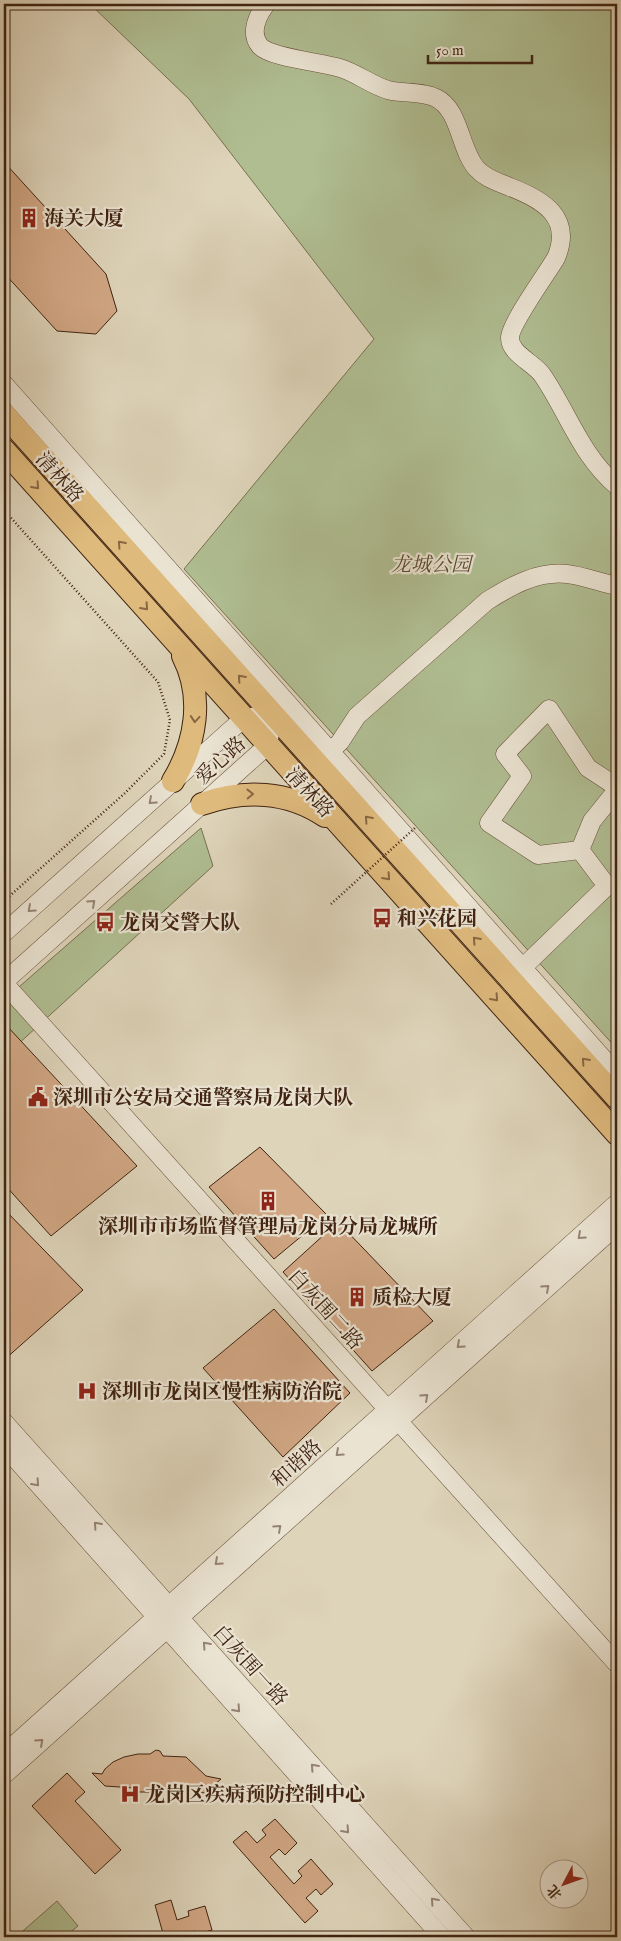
<svg xmlns="http://www.w3.org/2000/svg" width="621" height="1941" font-family="'IM FELL English','Noto Serif SC',serif">
<style>
.green{fill:#afbd91;stroke:#787051}
.building{fill:#d1a784;stroke:#402311}
.lines{fill:none;stroke-linecap:round;stroke-linejoin:round}
.minor-casing{stroke:#684f3b;stroke-width:19}
.major-casing{stroke:#402311;stroke-width:24}
.path{stroke:#402311;stroke-width:2.5;stroke-dasharray:1 2.5;stroke-linecap:butt}
.minor{stroke:#eae3d2;stroke-width:18}
.major{stroke:#dfba7d;stroke-width:22}
.path-bridge{stroke:#402311;stroke-width:2.5;stroke-dasharray:1 2.5;stroke-linecap:butt}
.oneway{stroke:#886742}
.oneway2{stroke:#958372}
.labels{text-anchor:middle;stroke-width:4.5;stroke-linejoin:round;paint-order:stroke}
.poi-label{font-size:20px;font-weight:bold;fill:#402311;stroke:#eae3d2;text-anchor:start}
.street-label{font-size:20px;fill:#402311;stroke:#eae3d2}
.park-label{font-size:20px;font-style:italic;fill:#5c4a31;stroke:#eae3d2}
</style>
<rect width="100%" height="100%" fill="#ded4ba"/>
<filter id="stains"><feTurbulence type="fractalNoise" baseFrequency=".004" numOctaves="4"/><feColorMatrix values="0 0 0 0 .2 0 0 0 0 .09 0 0 0 0 .02 0 0 0 .5 -.17"/></filter>
<radialGradient id="worn" r=".72"><stop offset=".6" stop-color="#630" stop-opacity="0"/><stop offset="1" stop-color="#630" stop-opacity=".3"/></radialGradient>
<g class="green">
<polygon points="90,4 617,4 617,1049 184,569 374,339 189,99"/>
<polygon points="201,828 213,866 4,1057 4,1000"/>
<polygon points="57,1901 78,1926 64,1937 16,1937"/>
</g>
<g class="building">
<polygon points="4,162 106,274 117,311 96,334 57,331 4,273"/>
<polygon points="7,1026 137,1166 51,1236 4,1184 4,1028"/>
<polygon points="260,1147 327,1215 274,1259 209,1187"/>
<polygon points="4,1209 83,1290 4,1360"/>
<polygon points="338,1222 433,1321 372,1371 283,1272"/>
<polygon points="274,1309 350,1393 283,1457 203,1368"/>
<polygon points="156,1750 160,1751 163,1756 186,1757 206,1776 221,1779 205,1793 154,1787 153,1792 134,1792 134,1788 105,1786 92,1773 102,1774 105,1769 113,1762 124,1757 138,1754 150,1754"/>
<polygon points="67,1773 85,1792 75,1801 121,1850 95,1874 32,1806"/>
<polygon points="275,1819 297,1843 285,1855 279,1849 270,1857 294,1884 302,1876 298,1871 311,1859 333,1884 321,1895 316,1889 306,1898 318,1911 305,1923 233,1842 246,1831 257,1843 266,1835 262,1830"/>
<polygon points="171,1900 177,1920 189,1916 188,1911 205,1906 212,1930 196,1935 195,1931 183,1935 184,1937 164,1937 155,1905"/>
</g>
<g class="lines">
<defs>
<g id="minor">
<path d="M266,4C258,15 249,33 260,46C271,58 321,62 340,68C357,73 371,85 388,90C403,94 422,91 436,98C460,109 460,151 477,169C486,179 499,182 510,187C544,200 573,218 556,258C547,273 511,323 510,337C509,354 535,363 543,376C568,413 582,457 617,486"/>
<polyline points="4,384 617,1074"/>
<path d="M331,751L340,742L357,716L487,601C511,586 537,571 567,574C584,576 601,583 617,586"/>
<polyline points="580,850 538,855 489,823 522,776 505,754 549,709 588,768 617,787"/>
<polyline points="580,850 592,821 617,790"/>
<polyline points="4,933 244,718 273,714 268,745 4,982"/>
<polyline points="515,975 607,886 580,850"/>
<polyline points="4,983 617,1664"/>
<polyline points="4,1422 466,1937"/>
<polyline points="4,1446 442,1937"/>
<polyline points="4,1754 617,1203"/>
<polyline points="4,1775 617,1225"/>
</g>
<g id="major">
<polyline points="4,414 617,1098"/>
<polyline points="4,450 617,1134"/>
<path d="M173,781C196,743 204,697 183,656"/>
<path d="M202,804C244,789 288,791 325,816"/>
</g>
</defs>
<use href="#minor" class="minor-casing"/>
<use href="#major" class="major-casing"/>
<polyline class="path" points="4,510 158,682 170,720 164,754 125,793 4,901"/>
<use href="#minor" class="minor"/>
<use href="#major" class="major"/>
<polyline class="path-bridge" points="331,904 416,827"/>
</g>
<defs><path id="oneway-chevron" d="M-2-3.5L2.5 0L-2 3.5" fill="none" stroke-width="1.6" stroke-linecap="round" stroke-linejoin="round" transform="scale(1.25)"/></defs>
<g class="oneway">
<use href="#oneway-chevron" transform="translate(36 486) rotate(48)"/>
<use href="#oneway-chevron" transform="translate(121 544) rotate(-132)"/>
<use href="#oneway-chevron" transform="translate(145 607) rotate(48)"/>
<use href="#oneway-chevron" transform="translate(241 678) rotate(-132)"/>
<use href="#oneway-chevron" transform="translate(195 719) rotate(95)"/>
<use href="#oneway-chevron" transform="translate(250 794) rotate(-1)"/>
<use href="#oneway-chevron" transform="translate(368 819) rotate(-132)"/>
<use href="#oneway-chevron" transform="translate(387 877) rotate(48)"/>
<use href="#oneway-chevron" transform="translate(476 940) rotate(-132)"/>
<use href="#oneway-chevron" transform="translate(495 998) rotate(48)"/>
<use href="#oneway-chevron" transform="translate(585 1061) rotate(-132)"/>
</g>
<g class="oneway2">
<use href="#oneway-chevron" transform="translate(152 801) rotate(138)"/>
<use href="#oneway-chevron" transform="translate(92 903) rotate(-42)"/>
<use href="#oneway-chevron" transform="translate(31 909) rotate(138)"/>
<use href="#oneway-chevron" transform="translate(581 1236) rotate(138)"/>
<use href="#oneway-chevron" transform="translate(546 1288) rotate(-42)"/>
<use href="#oneway-chevron" transform="translate(460 1345) rotate(138)"/>
<use href="#oneway-chevron" transform="translate(425 1397) rotate(-42)"/>
<use href="#oneway-chevron" transform="translate(339 1453) rotate(138)"/>
<use href="#oneway-chevron" transform="translate(36 1483) rotate(48)"/>
<use href="#oneway-chevron" transform="translate(97 1525) rotate(-132)"/>
<use href="#oneway-chevron" transform="translate(278 1528) rotate(-42)"/>
<use href="#oneway-chevron" transform="translate(218 1562) rotate(138)"/>
<use href="#oneway-chevron" transform="translate(206 1645) rotate(-132)"/>
<use href="#oneway-chevron" transform="translate(237 1709) rotate(48)"/>
<use href="#oneway-chevron" transform="translate(40 1742) rotate(-42)"/>
<use href="#oneway-chevron" transform="translate(314 1767) rotate(-132)"/>
<use href="#oneway-chevron" transform="translate(346 1830) rotate(48)"/>
<use href="#oneway-chevron" transform="translate(434 1901) rotate(-132)"/>
</g>
<defs>
<symbol id="building-bare" viewBox="-9 -9 18 18"><path d="M-4-6H4V6H1V3H-1V6H-4ZM-2.5-4.3h1.7v1.8h-1.7ZM.8-4.3h1.7v1.8H.8ZM-2.5-1h1.7V.8h-1.7ZM.8-1h1.7V.8H.8Z" fill="#8f2418" stroke="#eae3d2" stroke-width="2.5" paint-order="stroke"/></symbol>
<symbol id="bus-bare" viewBox="-9 -9 18 18"><path d="M-5-6H5V4H4V6H2V4H-2V6H-4V4H-5ZM-3.5-4V0h7V-4ZM-3.5 1.2v1.5H-2V1.2ZM2 1.2v1.5H3.5V1.2Z" fill="#8f2418" stroke="#eae3d2" stroke-width="2.5" paint-order="stroke"/></symbol>
<symbol id="civic-bare" viewBox="-9 -9 18 18"><path d="M-.6-6.5H3V-4.5H.6V-3L4-1V1h2V6H-6V1h2V-1L-.6-3ZM-1.2 2.5V6h2.4V2.5Z" fill="#8f2418" stroke="#eae3d2" stroke-width="2.5" paint-order="stroke"/></symbol>
<symbol id="hospital-bare" viewBox="-9 -9 18 18"><path d="M-5-5h3v3.5h4V-5h3V5h-3V1.5h-4V5h-3Z" fill="#8f2418" stroke="#eae3d2" stroke-width="2.5" paint-order="stroke"/></symbol>
</defs>
<g fill-rule="evenodd">
<use href="#building-bare" x="15" y="204" width="28" height="28"/>
<use href="#bus-bare" x="368" y="904" width="28" height="28"/>
<use href="#bus-bare" x="91" y="908" width="28" height="28"/>
<use href="#civic-bare" x="24" y="1083" width="28" height="28"/>
<use href="#building-bare" x="254" y="1187" width="28" height="28"/>
<use href="#building-bare" x="343" y="1283" width="28" height="28"/>
<use href="#hospital-bare" x="73" y="1377" width="28" height="28"/>
<use href="#hospital-bare" x="116" y="1780" width="28" height="28"/>
</g>
<g class="labels">
<g class="poi-label">
<text x="44" y="225">海关大厦</text>
<text x="397" y="925">和兴花园</text>
<text x="120" y="929">龙岗交警大队</text>
<text x="53" y="1104">深圳市公安局交通警察局龙岗大队</text>
<text x="268" y="1233" text-anchor="middle">深圳市市场监督管理局龙岗分局龙城所</text>
<text x="372" y="1304">质检大厦</text>
<text x="102" y="1398">深圳市龙岗区慢性病防治院</text>
<text x="145" y="1801">龙岗区疾病预防控制中心</text>
</g>
<g class="street-label">
<text transform="translate(60 477) rotate(48)" y="7">清林路</text>
<text transform="translate(220 760) rotate(-42)" y="7">爱心路</text>
<text transform="translate(310 792) rotate(48)" y="7">清林路</text>
<text transform="translate(326 1309) rotate(48)" y="7">白灰围二路</text>
<text transform="translate(296 1463) rotate(-42)" y="7">和谐路</text>
<text transform="translate(251 1665) rotate(48)" y="7">白灰围一路</text>
</g>
<g class="park-label">
<text x="431" y="571">龙城公园</text>
</g>
</g>
<rect width="621" height="1941" fill="none" stroke="#ded4ba" stroke-width="20"/>
<rect x="5" y="5" width="611" height="1931" fill="none" stroke="#402311" stroke-width="2.5"/>
<rect x="10" y="10" width="601" height="1921" fill="none" stroke="#402311"/>
<g transform="translate(564 1884) rotate(229)"><circle r="24" fill="#eae3d2" stroke="#a69685"/>
<path d="M0-4L9 19L0 12L-9 19Z" fill="#8f2418"/>
<text y="-8" font-size="14" font-weight="bold" text-anchor="middle" fill="#402311">北</text>
</g>
<path d="M428 55v8h104v-8" fill="none" stroke="#402311" stroke-width="2.5"/>
<text x="436" y="55" font-size="15" fill="#402311" stroke="#eae3d2" stroke-width="4" paint-order="stroke">50 m</text>
<rect width="100%" height="100%" filter="url(#stains)"/>
<rect width="100%" height="100%" fill="url(#worn)"/>
</svg>
